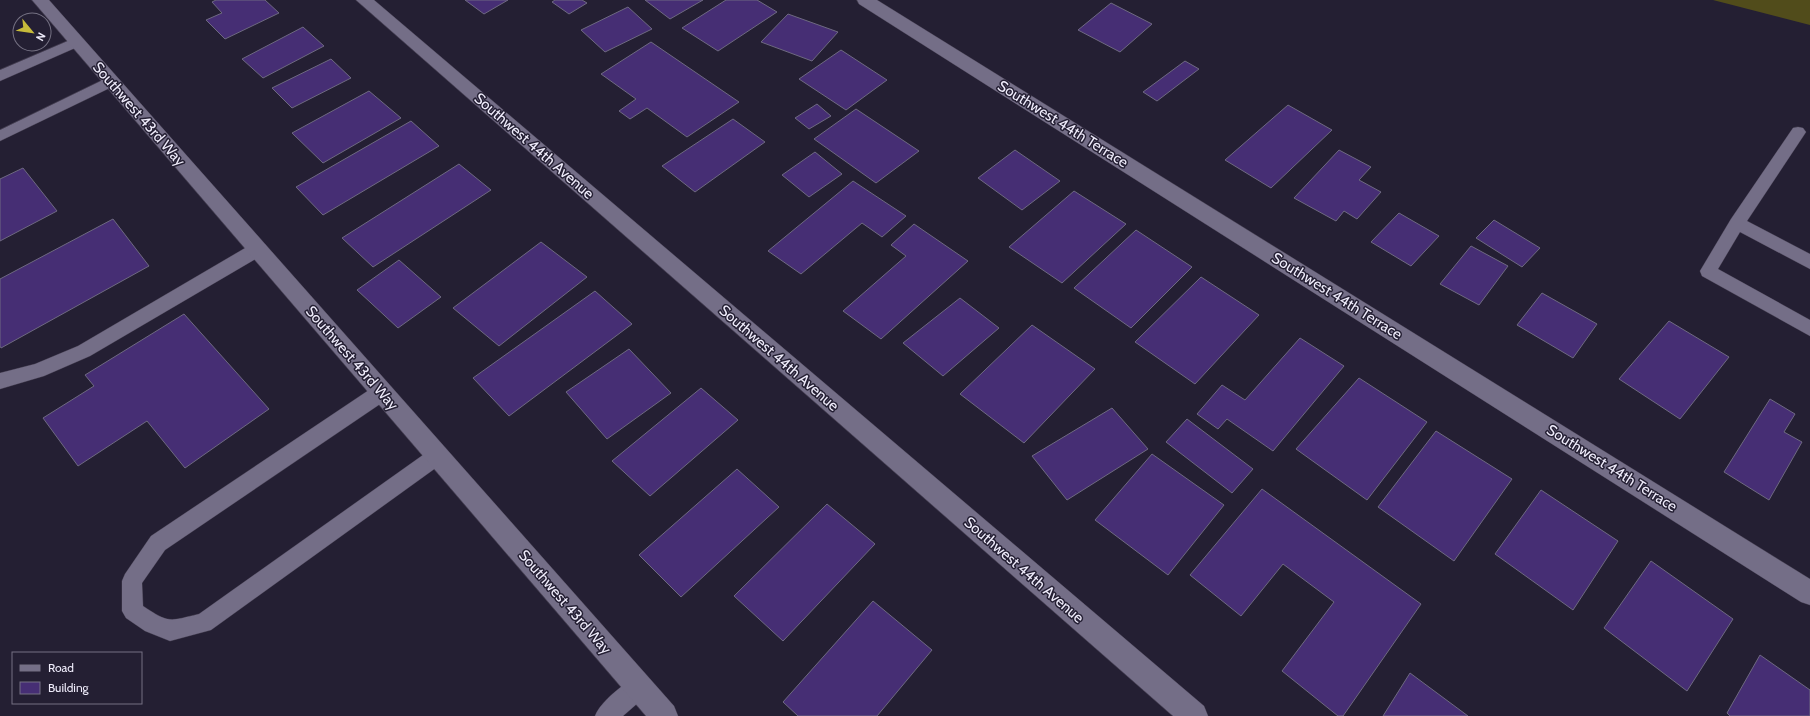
<svg xmlns="http://www.w3.org/2000/svg" width="1810" height="716" font-family="Cabin,sans-serif">
<style>
.forest{fill:#514c1b}
.building{fill:#462e74;stroke:#6e6981}
.lines{fill:none;stroke-linecap:round;stroke-linejoin:round}
.service-casing{stroke:#403a4c;stroke-width:1}
.minor-casing{stroke:#403a4c;stroke-width:1}
.service{fill:#746e87;fill-rule:evenodd}
.minor{fill:#746e87;fill-rule:evenodd}
.labels{text-anchor:middle;stroke-width:3;stroke-linejoin:round;paint-order:stroke}
.street-label{font-size:15px;fill:#efecfb;stroke:#241f33}
</style>
<rect width="100%" height="100%" fill="#241f33"/>
<polygon class="forest" points="1713,0 1810,0 1810,25"/>
<g class="building">
<polygon points="216,0 265,0 279,13 225,39 206,20 222,13 212,2"/>
<polygon points="465,0 508,0 484,14"/>
<polygon points="555,0 582,0 587,3 569,14 552,2"/>
<polygon points="645,0 703,0 670,19"/>
<polygon points="726,0 757,0 777,12 718,51 682,28"/>
<polygon points="1111,3 1152,24 1120,52 1078,30"/>
<polygon points="628,7 652,29 605,52 581,30"/>
<polygon points="788,14 838,32 812,61 761,42"/>
<polygon points="303,27 324,46 263,78 242,59"/>
<polygon points="651,42 739,102 687,137 647,108 630,119 619,111 636,99 601,74"/>
<polygon points="841,50 887,80 846,110 799,79"/>
<polygon points="331,59 351,78 292,108 272,88"/>
<polygon points="1185,61 1199,69 1157,101 1143,92"/>
<polygon points="369,91 401,118 323,163 292,133"/>
<polygon points="817,104 831,116 809,129 795,118"/>
<polygon points="1288,105 1332,130 1271,188 1225,160"/>
<polygon points="856,109 919,151 876,183 814,139"/>
<polygon points="733,119 765,142 695,192 662,166"/>
<polygon points="411,121 439,146 323,215 296,187"/>
<polygon points="1015,150 1060,181 1022,210 978,178"/>
<polygon points="1339,150 1371,167 1359,180 1381,192 1357,219 1344,211 1336,221 1294,198"/>
<polygon points="815,152 842,174 809,197 782,175"/>
<polygon points="459,164 491,190 373,267 342,238"/>
<polygon points="23,168 57,211 0,241 0,179"/>
<polygon points="853,181 906,216 882,237 862,223 801,274 768,251"/>
<polygon points="1074,191 1126,224 1062,283 1009,247"/>
<polygon points="1399,213 1439,236 1411,266 1371,242"/>
<polygon points="113,219 149,266 1,348 0,346 0,279"/>
<polygon points="1494,220 1540,248 1522,267 1476,238"/>
<polygon points="914,224 968,261 881,339 843,311 906,256 891,245"/>
<polygon points="1136,230 1192,267 1131,328 1074,288"/>
<polygon points="541,242 587,277 499,346 453,308"/>
<polygon points="1471,246 1508,266 1479,305 1440,284"/>
<polygon points="399,260 441,297 398,328 357,290"/>
<polygon points="1201,277 1259,315 1195,384 1135,342"/>
<polygon points="595,291 632,324 509,416 473,378"/>
<polygon points="1542,293 1597,324 1573,358 1517,325"/>
<polygon points="960,298 999,328 943,376 903,343"/>
<polygon points="184,314 269,409 185,468 147,421 78,466 43,418 94,386 85,375"/>
<polygon points="1669,321 1729,357 1680,419 1619,379"/>
<polygon points="1032,325 1095,369 1024,443 960,394"/>
<polygon points="1300,338 1344,366 1273,451 1227,419 1218,429 1197,414 1222,385 1245,400"/>
<polygon points="629,349 671,393 607,439 566,392"/>
<polygon points="1359,378 1427,422 1367,500 1296,449"/>
<polygon points="701,388 738,420 650,496 612,461"/>
<polygon points="1770,399 1795,414 1784,432 1802,442 1769,500 1724,472"/>
<polygon points="1112,408 1148,449 1067,500 1032,456"/>
<polygon points="1187,419 1253,469 1232,493 1166,442"/>
<polygon points="1436,431 1512,479 1454,561 1378,507"/>
<polygon points="1152,454 1224,505 1168,575 1095,520"/>
<polygon points="737,469 779,507 681,597 639,555"/>
<polygon points="1262,489 1421,604 1343,716 1338,716 1282,671 1334,602 1283,564 1241,616 1190,575"/>
<polygon points="1541,490 1618,541 1573,610 1495,554"/>
<polygon points="827,504 875,544 783,641 734,596"/>
<polygon points="1651,561 1733,619 1687,691 1604,628"/>
<polygon points="873,601 932,650 877,716 798,716 783,702"/>
<polygon points="1760,655 1810,690 1810,716 1730,716 1727,713"/>
<polygon points="1410,673 1468,716 1383,716"/>
</g>
<g class="lines">
<defs>
<g id="service">
<polygon points="77,37 82,39 84,42 82,45 0,81 0,70"/>
<polygon points="111,76 116,77 118,81 116,85 0,141 0,130"/>
<polygon points="1798,127 1803,128 1806,132 1747,221 1810,254 1810,269 1740,232 1718,269 1810,320 1810,336 1702,276 1700,271 1731,219 1793,128"/>
<polygon points="258,243 264,244 266,249 264,254 90,356 44,376 0,389 0,373 35,364 78,346 252,244"/>
<path d="M382,384L389,386L391,392L389,398L165,550L142,583L143,606C170,624 169,621 199,614L430,450L437,448L444,450L447,456L444,462L211,630L170,641L145,631L126,618L122,611V581L125,574L151,536L375,386Z"/>
<path d="M639,676L647,679L650,687L647,695L623,716H595C600,702 625,682 639,676Z"/>
</g>
<g id="minor">
<polygon points="32,0 49,0 674,706 678,716 646,716"/>
<polygon points="356,0 374,0 1204,706 1208,716 1173,716"/>
<polygon points="857,0 877,0 1810,579 1810,605 1801,602 859,4"/>
</g>
</defs>
<use href="#service" class="service-casing"/>
<use href="#minor" class="minor-casing"/>
<use href="#service" class="service"/>
<use href="#minor" class="minor"/>
</g>
<g class="labels">
<g class="street-label">
<text transform="translate(139 114) rotate(49)" y="5">Southwest 43rd Way</text>
<text transform="translate(1063 124) rotate(32)" y="5">Southwest 44th Terrace</text>
<text transform="translate(534 146) rotate(41)" y="5">Southwest 44th Avenue</text>
<text transform="translate(1337 296) rotate(32)" y="5">Southwest 44th Terrace</text>
<text transform="translate(352 358) rotate(49)" y="5">Southwest 43rd Way</text>
<text transform="translate(779 358) rotate(41)" y="5">Southwest 44th Avenue</text>
<text transform="translate(1612 468) rotate(32)" y="5">Southwest 44th Terrace</text>
<text transform="translate(1024 570) rotate(41)" y="5">Southwest 44th Avenue</text>
<text transform="translate(565 602) rotate(49)" y="5">Southwest 43rd Way</text>
</g>
</g>
<rect x="12" y="652" width="130" height="52" fill="#241f33" stroke="#757183"/>
<rect x="20" y="665" width="20" height="6" fill="#746e87" stroke="#757183"/>
<text x="48" y="672" font-size="12" fill="#efecfb">Road</text>
<rect x="20" y="682" width="20" height="12" fill="#462e74" stroke="#757183"/>
<text x="48" y="692" font-size="12" fill="#efecfb">Building</text>
<g transform="translate(32 32) rotate(119)"><circle r="19" fill="#241f33" stroke="#757183"/>
<path d="M0-3L7 15L0 10L-7 15Z" fill="#c7bb3b"/>
<text y="-6" font-size="11" font-weight="bold" text-anchor="middle" fill="#efecfb">N</text>
</g>
</svg>
